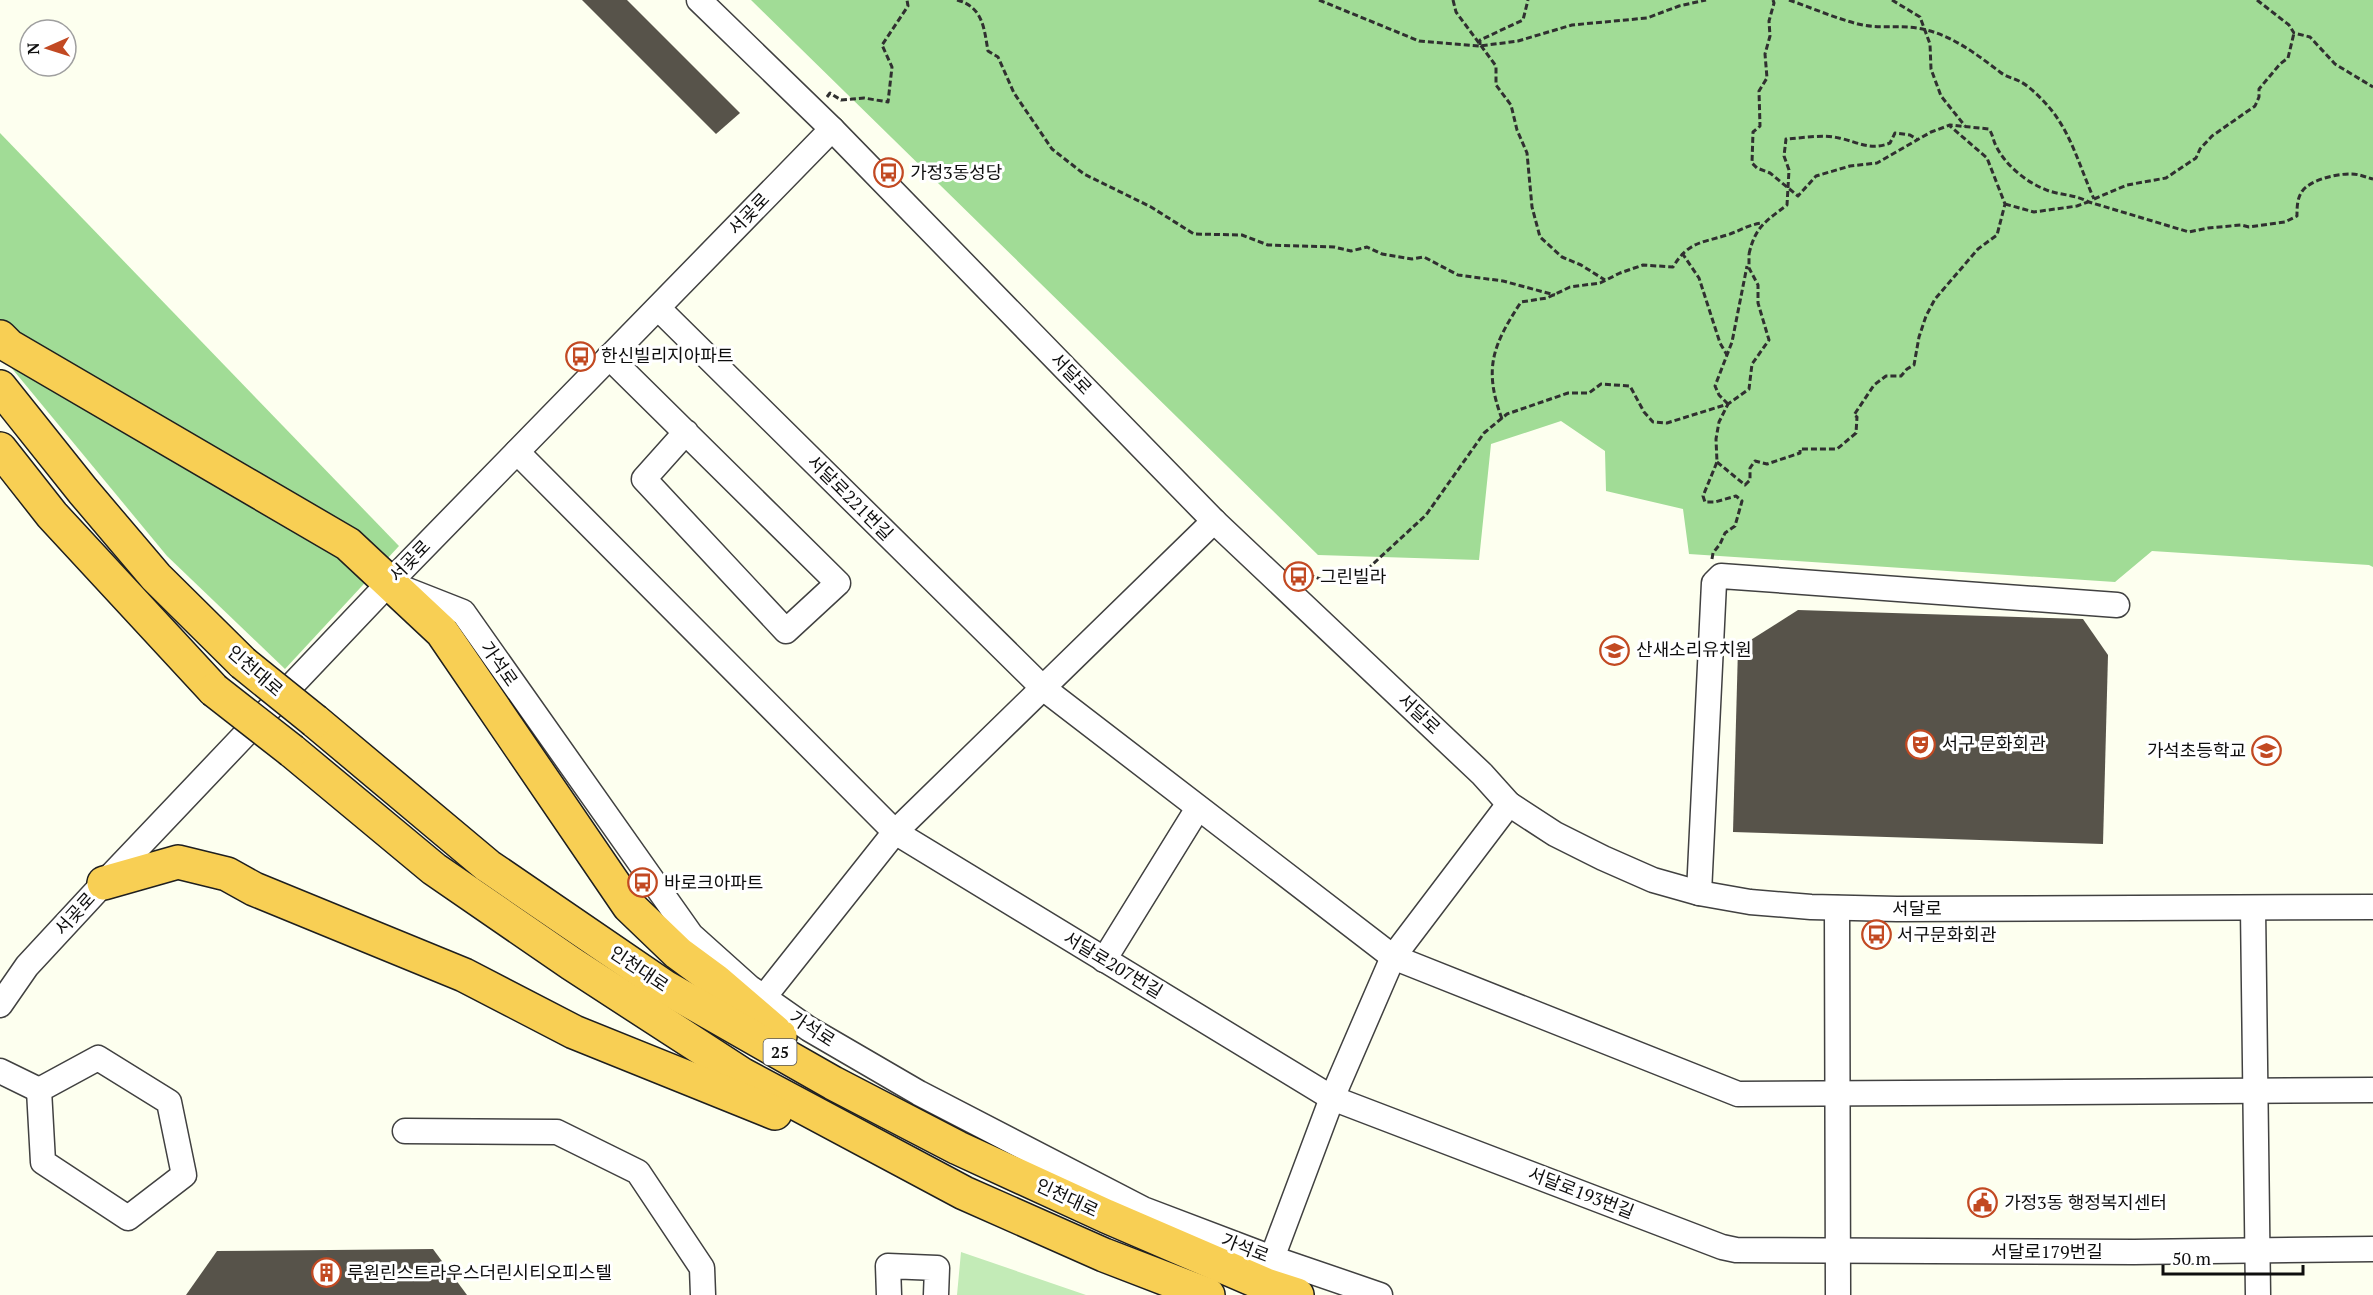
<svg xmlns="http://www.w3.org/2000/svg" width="2373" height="1295" font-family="'PT Serif','Noto Sans KR',serif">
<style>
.green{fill:#c3ebb7}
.forest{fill:#a1dc96}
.building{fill:#57534a}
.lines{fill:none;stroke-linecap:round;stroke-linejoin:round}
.minor-casing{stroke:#414141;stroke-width:27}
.highway-casing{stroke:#1f1f1f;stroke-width:36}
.path{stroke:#303030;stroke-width:3;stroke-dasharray:6 3;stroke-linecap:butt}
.minor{stroke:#fff;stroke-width:24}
.highway{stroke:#f8cf54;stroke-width:33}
.highway-bridge-casing{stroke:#1f1f1f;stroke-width:36;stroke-linecap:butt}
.highway-bridge{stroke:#f8cf54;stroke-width:33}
.labels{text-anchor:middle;stroke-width:6;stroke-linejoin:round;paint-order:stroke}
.shield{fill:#fff;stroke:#565656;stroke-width:1.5}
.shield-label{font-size:16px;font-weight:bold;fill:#0e0e0e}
.poi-label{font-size:18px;fill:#0e0e0e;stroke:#fff;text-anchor:start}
.street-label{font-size:18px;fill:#0e0e0e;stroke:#fff}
</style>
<rect width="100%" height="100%" fill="#fdffef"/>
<polygon class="green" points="961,1252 1086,1295 957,1295"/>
<g class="forest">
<polygon points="751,0 2373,0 2373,567 2369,565 2152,551 2115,582 1689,554 1683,509 1606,491 1605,451 1561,421 1491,444 1479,560 1318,555"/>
<polygon points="0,133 399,546 285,669 167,556 0,354"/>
</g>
<g class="building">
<polygon points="582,0 627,0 740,113 716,134"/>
<polygon points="1798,610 2083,619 2108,655 2103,844 1733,832 1738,648"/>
<polygon points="433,1249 467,1295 186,1295 217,1251"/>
</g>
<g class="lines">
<defs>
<g id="minor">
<polyline points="699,0 832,129 1214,521 1482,774 1509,804 1555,834 1603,858 1653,880 1699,893 1750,902 1811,907 1897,909 2373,907"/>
<polyline points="658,308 1043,688 1393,957 1738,1094 2373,1090"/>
<polyline points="609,357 838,583 786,631 644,479 686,432"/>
<polyline points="517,452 895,832 1332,1098 1722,1247 1736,1250 2134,1252 2373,1249"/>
<polyline points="402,588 463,612 691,935 749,987 809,1029 919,1093 1143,1209 1272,1258 1380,1295"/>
<polyline points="1699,893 1714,583 1721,576 2117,605"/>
<polyline points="1837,908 1838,1295"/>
<polyline points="2253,908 2258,1295"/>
<polyline points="1104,960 1198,808"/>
<polyline points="764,997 895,832 1214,521"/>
<polyline points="0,1005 27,966 104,883 389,583 832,129"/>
<polygon points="98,1058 169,1102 184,1175 128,1218 43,1162 39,1090"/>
<polyline points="0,1071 39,1090"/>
<polyline points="405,1131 557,1132 638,1172 702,1268 703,1295"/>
<polyline points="1272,1258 1332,1098 1393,957 1509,804"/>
<polyline points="889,1295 888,1266 937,1268 936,1295"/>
</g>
<g id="highway">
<polyline points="0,337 9,346 348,544 442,632 629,906 678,953 716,981 780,1036"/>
<polyline points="0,387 83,491 156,577 243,663"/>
<polyline points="0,449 52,515 214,690"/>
<polyline points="315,721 488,866 665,987 833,1083 958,1148 1106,1216 1266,1285 1297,1295"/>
<polyline points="292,751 434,869 572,964 743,1075 964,1193 1104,1255 1208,1295"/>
<polyline points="104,883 178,862 227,874 254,889 464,975 574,1032 775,1113"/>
</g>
</defs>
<use href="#minor" class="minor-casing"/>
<use href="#highway" class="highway-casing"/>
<g class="path">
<path d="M957,0C983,7 984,28 988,51L998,57L1014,93L1052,149L1084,174L1151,207L1194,234L1242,235L1268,245L1334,247L1351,251L1367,247L1382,254L1412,259L1424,257L1458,275L1503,281L1555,295"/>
<polyline points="1319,0 1419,41 1480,46 1518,41 1572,25 1647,18 1679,6 1706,0"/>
<polyline points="1453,0 1456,12 1496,66 1496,85 1511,105 1517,130 1527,153 1532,207 1540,237 1562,257 1581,265 1605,280"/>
<path d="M1773,0L1774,3L1769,21L1770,36L1765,54L1767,78L1759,91L1760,126L1753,132L1752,163L1757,168L1770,173L1798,196L1816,176L1850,166L1877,163L1931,132L1950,125L1989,129C1993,135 1993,140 1996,146C2006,166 2027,183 2049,191C2062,195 2076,195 2089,202L2189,232L2208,228L2241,225L2249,227L2285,222L2297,216C2297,208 2297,200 2301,193C2308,179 2345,171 2359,175C2364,176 2368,178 2373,179"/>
<path d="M1789,0C1812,8 1835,18 1858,24C1878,29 1897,25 1917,28C1949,33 1975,53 2000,72C2006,77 2014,78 2021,82C2030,87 2041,98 2048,106C2071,132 2080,168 2094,199"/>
<polyline points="1892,0 1920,17 1930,44 1931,69 1941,96 1965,126"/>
<polyline points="2257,0 2289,25 2294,33 2310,37 2335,64 2373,87"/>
<polyline points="1480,45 1480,40 1523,20 1528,0"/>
<polyline points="827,97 830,93 841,100 864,98 888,102 892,67 882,45 908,6 907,0"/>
<polyline points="2094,199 2127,185 2166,178 2196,158 2200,149 2212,136 2255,106 2259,97 2259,89 2280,64 2288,58 2294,33"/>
<polyline points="2005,204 2034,212 2077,206 2088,202"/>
<polyline points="1682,253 1699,278 1720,343 1727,355"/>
<path d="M1749,254C1755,227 1766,221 1787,205L1789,170L1784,156L1786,139C1803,138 1823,134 1839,138C1858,142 1870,151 1890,143L1895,133L1910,135L1918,140"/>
<polyline points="1728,404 1719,395 1715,386 1732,342 1747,266"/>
<path d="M1502,419C1483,368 1493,345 1521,302L1547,298L1570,287L1600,283L1620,273L1643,265L1673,267C1688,242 1701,243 1727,235C1740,231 1747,225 1762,223"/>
<polyline points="1717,462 1745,485 1750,480 1750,468 1755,461 1767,464 1800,453 1800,449 1837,449 1856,433 1857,417 1854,415 1874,385 1886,376 1901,376 1907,369 1914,365 1919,337 1926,316 1935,299 1978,249 1997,235 2005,204 1987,158 1950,126"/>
<polyline points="1712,559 1713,553 1720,544 1725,533 1735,526 1742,501 1736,496 1715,502 1705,502 1703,496 1717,462 1716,439 1719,422 1728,404"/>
<polyline points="1293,565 1310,575 1328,582 1361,575 1426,515 1484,433 1507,414 1568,393 1589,393 1601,384 1630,386 1644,412 1653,422 1667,423 1728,404 1749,389 1752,364 1769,340 1758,303 1758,285 1749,268 1749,254"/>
</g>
<use href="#minor" class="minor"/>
<use href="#highway" class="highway"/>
<defs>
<g id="highway-bridge">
<polyline points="243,663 315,721"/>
<polyline points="214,690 292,751"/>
</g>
</defs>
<use href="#highway-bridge" class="highway-bridge-casing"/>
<use href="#highway-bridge" class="highway-bridge"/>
</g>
<defs>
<symbol id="bus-ring" viewBox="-11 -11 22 22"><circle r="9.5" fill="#fff" stroke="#c24922" stroke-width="1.5"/><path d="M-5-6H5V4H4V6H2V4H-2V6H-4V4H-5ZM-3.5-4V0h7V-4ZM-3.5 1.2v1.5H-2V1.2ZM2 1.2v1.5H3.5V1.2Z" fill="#c24922"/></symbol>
<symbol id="school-ring" viewBox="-11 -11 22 22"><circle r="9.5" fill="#fff" stroke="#c24922" stroke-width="1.5"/><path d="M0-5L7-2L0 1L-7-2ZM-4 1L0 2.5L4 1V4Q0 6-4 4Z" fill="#c24922"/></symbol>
<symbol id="theatre-ring" viewBox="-11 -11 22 22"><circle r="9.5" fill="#fff" stroke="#c24922" stroke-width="1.5"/><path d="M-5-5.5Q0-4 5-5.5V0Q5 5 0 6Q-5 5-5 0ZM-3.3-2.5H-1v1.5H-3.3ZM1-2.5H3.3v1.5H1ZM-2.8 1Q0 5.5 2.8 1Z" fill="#c24922"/></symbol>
<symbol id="civic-ring" viewBox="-11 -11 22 22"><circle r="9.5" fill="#fff" stroke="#c24922" stroke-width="1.5"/><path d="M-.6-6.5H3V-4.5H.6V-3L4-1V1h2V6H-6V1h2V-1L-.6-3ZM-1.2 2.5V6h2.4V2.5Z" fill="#c24922"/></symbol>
<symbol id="building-ring" viewBox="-11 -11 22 22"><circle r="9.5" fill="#fff" stroke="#c24922" stroke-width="1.5"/><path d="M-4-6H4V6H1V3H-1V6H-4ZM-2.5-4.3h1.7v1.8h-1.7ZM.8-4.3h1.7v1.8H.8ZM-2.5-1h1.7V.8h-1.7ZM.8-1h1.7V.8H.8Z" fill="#c24922"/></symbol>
</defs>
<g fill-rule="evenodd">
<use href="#bus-ring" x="872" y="156" width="33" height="33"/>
<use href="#bus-ring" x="564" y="340" width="33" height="33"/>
<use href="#bus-ring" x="1282" y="560" width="33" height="33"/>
<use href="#school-ring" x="1598" y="634" width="33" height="33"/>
<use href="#theatre-ring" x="1904" y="728" width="33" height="33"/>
<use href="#school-ring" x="2250" y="734" width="33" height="33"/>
<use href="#bus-ring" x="626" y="866" width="33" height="33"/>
<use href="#bus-ring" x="1860" y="918" width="33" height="33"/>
<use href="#civic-ring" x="1966" y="1186" width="33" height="33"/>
<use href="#building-ring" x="310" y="1256" width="33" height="33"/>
</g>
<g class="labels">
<rect class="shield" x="763.5" y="1039" width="33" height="26" rx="4.5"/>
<g class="shield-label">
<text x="780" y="1058">25</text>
</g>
<g class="poi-label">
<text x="910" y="179">가정3동성당</text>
<text x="601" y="362">한신빌리지아파트</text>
<text x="1320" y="583">그린빌라</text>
<text x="1636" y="656">산새소리유치원</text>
<text x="1942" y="750">서구 문화회관</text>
<text x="2246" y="757" text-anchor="end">가석초등학교</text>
<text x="664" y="889">바로크아파트</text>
<text x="1897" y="941">서구문화회관</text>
<text x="2004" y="1209">가정3동 행정복지센터</text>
<text x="347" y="1279">루원린스트라우스더린시티오피스텔</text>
</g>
<g class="street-label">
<text transform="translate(749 214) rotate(-46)" y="6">서곶로</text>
<text transform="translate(1071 374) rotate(46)" y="6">서달로</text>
<text transform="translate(850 498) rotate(45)" y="6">서달로221번길</text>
<text transform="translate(410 561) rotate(-46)" y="6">서곶로</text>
<text transform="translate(499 664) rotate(55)" y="6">가석로</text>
<text transform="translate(255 671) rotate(41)" y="6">인천대로</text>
<text transform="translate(1419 714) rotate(43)" y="6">서달로</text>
<text x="1917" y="915">서달로</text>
<text transform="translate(75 914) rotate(-48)" y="6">서곶로</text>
<text transform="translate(1113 965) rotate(31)" y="6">서달로207번길</text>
<text transform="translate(639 969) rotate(34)" y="6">인천대로</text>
<text transform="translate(812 1029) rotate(33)" y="6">가석로</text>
<text transform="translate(1581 1193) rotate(21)" y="6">서달로193번길</text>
<text transform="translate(1067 1198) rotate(25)" y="6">인천대로</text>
<text transform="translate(1245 1248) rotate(21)" y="6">가석로</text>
<text x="2047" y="1258">서달로179번길</text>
</g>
</g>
<g transform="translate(48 48) rotate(267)"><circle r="28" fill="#ffffff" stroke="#9f9f9f" stroke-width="1.5"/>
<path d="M0-4.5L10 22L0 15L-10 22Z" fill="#c24922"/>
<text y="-9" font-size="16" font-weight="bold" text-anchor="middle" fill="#0e0e0e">N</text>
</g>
<path d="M2163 1265v9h140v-9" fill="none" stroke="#0e0e0e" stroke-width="3"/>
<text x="2172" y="1265" font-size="18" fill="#0e0e0e" stroke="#ffffff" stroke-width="4.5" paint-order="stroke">50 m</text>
</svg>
